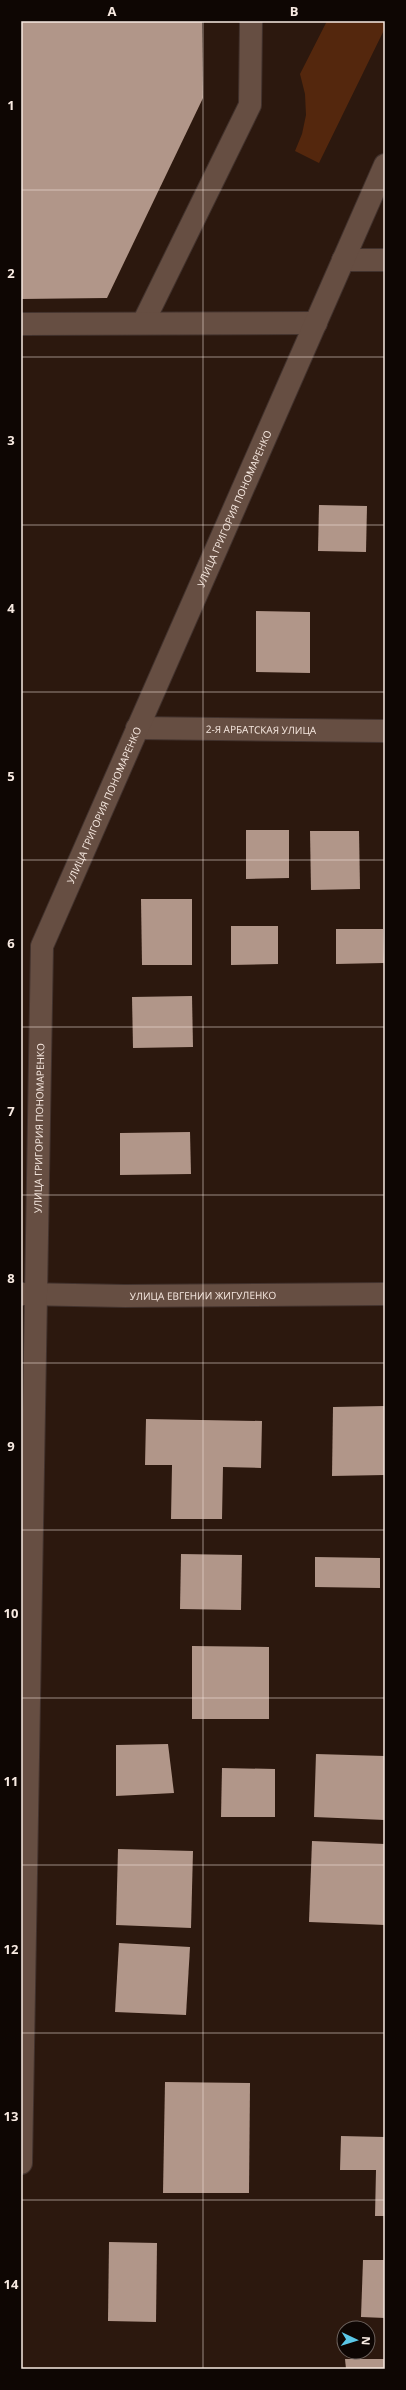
<svg xmlns="http://www.w3.org/2000/svg" width="406" height="2390" font-family="'Open Sans',sans-serif">
<style>
.green{fill:#54270d}
.building{fill:#b19689}
.lines{fill:none;stroke-linecap:round;stroke-linejoin:round}
.minor-casing{stroke:#42322d;stroke-width:24}
.minor{stroke:#664e42;stroke-width:22}
.grid{fill:none;stroke:#f8eae2;stroke-width:1;stroke-opacity:0.55}
.labels{text-anchor:middle;stroke-width:4;stroke-linejoin:round;paint-order:stroke}
.street-label{font-size:10px;fill:#f8eae2;stroke:#0e0603}
.neatline{fill:none;stroke:#f8eae2;stroke-width:1.5}
.grid-label{font-size:13px;text-anchor:middle;font-weight:bold;fill:#f8eae2}
</style>
<rect width="100%" height="100%" fill="#2c180e"/>
<polygon class="green" points="327,21 385,21 385,28 319,163 295,151 302,134 306,115 305,94 300,74"/>
<g class="building">
<polygon points="21,21 202,21 203,98 107,298 21,299"/>
<polygon points="319,505 367,506 366,552 318,551"/>
<polygon points="256,611 310,612 310,673 256,672"/>
<polygon points="246,830 289,830 289,878 246,879"/>
<polygon points="310,831 359,831 360,889 311,890"/>
<polygon points="141,899 192,899 192,965 142,965"/>
<polygon points="231,926 278,926 278,964 231,965"/>
<polygon points="336,929 383,929 384,963 336,964"/>
<polygon points="192,996 193,1047 133,1048 132,997"/>
<polygon points="190,1132 191,1174 120,1175 120,1133"/>
<polygon points="385,1406 385,1475 332,1476 333,1407"/>
<polygon points="146,1419 262,1421 261,1468 223,1467 222,1519 171,1519 172,1465 145,1465"/>
<polygon points="181,1554 242,1555 241,1610 180,1609"/>
<polygon points="315,1557 380,1558 380,1588 315,1587"/>
<polygon points="192,1646 269,1647 269,1719 192,1719"/>
<polygon points="168,1744 174,1793 116,1796 116,1745"/>
<polygon points="316,1754 385,1756 385,1820 314,1817"/>
<polygon points="222,1768 275,1769 275,1817 221,1817"/>
<polygon points="312,1841 385,1844 385,1925 309,1922"/>
<polygon points="118,1849 193,1851 191,1928 116,1925"/>
<polygon points="119,1943 190,1947 186,2015 115,2012"/>
<polygon points="165,2082 250,2083 249,2193 163,2193"/>
<polygon points="341,2136 385,2137 385,2216 375,2216 376,2170 340,2170"/>
<polygon points="109,2242 157,2243 156,2322 108,2321"/>
<polygon points="363,2260 385,2260 385,2318 361,2317"/>
<polygon points="345,2359 385,2359 385,2369 346,2369"/>
</g>
<g class="lines">
<defs>
<g id="minor">
<polyline points="343,260 385,260"/>
<polyline points="143,323 250,105 251,21"/>
<polyline points="21,324 316,323"/>
<path id="s1" d="M137,728L385,731"/>
<path id="s2" d="M22,1294L125,1296L385,1294"/>
<path id="s3" d="M21,2163L42,946L385,165"/>
</g>
</defs>
<use href="#minor" class="minor-casing"/>
<use href="#minor" class="minor"/>
</g>
<path class="grid" d="M203,21V2369M21,190H385M21,357H385M21,525H385M21,692H385M21,860H385M21,1027H385M21,1195H385M21,1363H385M21,1530H385M21,1698H385M21,1865H385M21,2033H385M21,2200H385"/>
<g class="labels">
<g class="street-label">
<text dy="4" stroke="none"><textPath href="#s3" startOffset="1695">УЛИЦА ГРИГОРИЯ ПОНОМАРЕНКО</textPath></text>
<text dy="4" stroke="none"><textPath href="#s1" startOffset="124">2-Я АРБАТСКАЯ УЛИЦА</textPath></text>
<text dy="4" stroke="none"><textPath href="#s3" startOffset="1371">УЛИЦА ГРИГОРИЯ ПОНОМАРЕНКО</textPath></text>
<text dy="4" stroke="none"><textPath href="#s3" startOffset="1035">УЛИЦА ГРИГОРИЯ ПОНОМАРЕНКО</textPath></text>
<text dy="4" stroke="none"><textPath href="#s2" startOffset="181">УЛИЦА ЕВГЕНИИ ЖИГУЛЕНКО</textPath></text>
</g>
</g>
<rect width="406" height="2390" fill="none" stroke="#0e0603" stroke-width="44"/>
<g transform="translate(356 2340) rotate(94)"><circle r="19" fill="#0e0603" stroke="#6c615c"/>
<path d="M0-3L7 15L0 10L-7 15Z" fill="#5bc7e7"/>
<text y="-6" font-size="11" font-weight="bold" text-anchor="middle" fill="#f8eae2">N</text>
</g>
<rect x="22" y="22" width="362" height="2346" class="neatline"/>
<g class="grid-label">
<text x="112" y="16">A</text>
<text x="294" y="16">B</text>
<text x="11" y="110">1</text>
<text x="11" y="278">2</text>
<text x="11" y="445">3</text>
<text x="11" y="613">4</text>
<text x="11" y="781">5</text>
<text x="11" y="948">6</text>
<text x="11" y="1116">7</text>
<text x="11" y="1283">8</text>
<text x="11" y="1451">9</text>
<text x="11" y="1618">10</text>
<text x="11" y="1786">11</text>
<text x="11" y="1954">12</text>
<text x="11" y="2121">13</text>
<text x="11" y="2289">14</text>
</g>
</svg>
